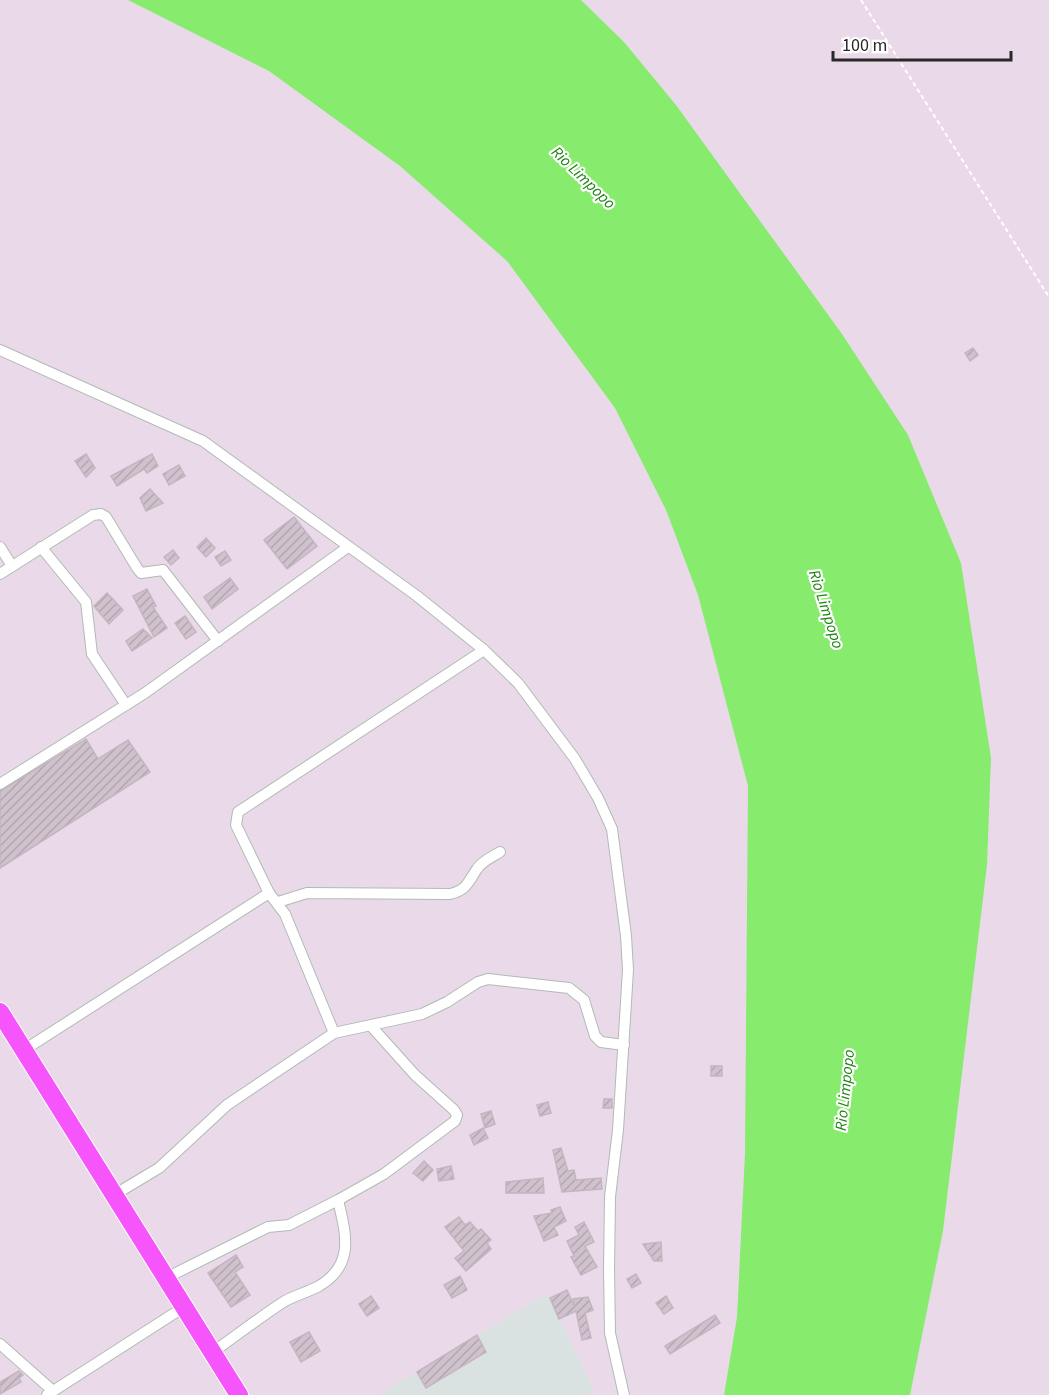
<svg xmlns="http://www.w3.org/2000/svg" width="1049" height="1395" font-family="'Source Sans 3',sans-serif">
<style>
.industrial{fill:#dae2e1}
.water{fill:#87eb6e}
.building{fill:url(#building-hatch);stroke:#c5b4c2;stroke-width:1.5}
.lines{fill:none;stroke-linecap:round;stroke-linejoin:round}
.street-casing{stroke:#aebcb2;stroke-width:12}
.highway-casing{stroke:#fff;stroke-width:20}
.path{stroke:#fff;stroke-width:2;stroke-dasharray:4.5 3;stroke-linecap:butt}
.street{stroke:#fff;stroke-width:10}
.highway{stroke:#f555fa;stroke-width:18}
.labels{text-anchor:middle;stroke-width:4.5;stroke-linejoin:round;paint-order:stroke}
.water-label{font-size:16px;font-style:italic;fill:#1e8710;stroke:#fff}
</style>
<defs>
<pattern id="building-hatch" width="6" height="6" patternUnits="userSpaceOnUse" patternTransform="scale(1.5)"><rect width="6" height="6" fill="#cfc2cd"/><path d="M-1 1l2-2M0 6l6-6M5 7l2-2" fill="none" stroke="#b2a7b0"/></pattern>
</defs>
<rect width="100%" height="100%" fill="#eadae9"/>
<polygon class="industrial" points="547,1293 594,1390 586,1395 379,1395"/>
<polygon class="water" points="128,0 581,0 624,42 676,105 842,334 908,435 961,563 991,758 987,865 943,1231 910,1395 724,1395 737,1317 745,1153 748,786 698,595 666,510 615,408 507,261 400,166 269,71"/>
<g class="building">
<polygon points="973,348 978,355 970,361 965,353"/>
<polygon points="86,454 95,468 86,477 75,461"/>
<polygon points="152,454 158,466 147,473 144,469 117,486 111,476"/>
<polygon points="179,465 185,476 169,485 163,474"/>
<polygon points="150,489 163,503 146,511 140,498"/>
<polygon points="294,517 317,546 287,569 264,540"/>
<polygon points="206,538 215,548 206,557 197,547"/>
<polygon points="173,550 179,558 171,565 164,557"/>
<polygon points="225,551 231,560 221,566 215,557"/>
<polygon points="230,578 238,589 212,609 204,597"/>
<polygon points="147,589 156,606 153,607 167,628 154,637 133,596"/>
<polygon points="107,593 123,610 109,624 94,606"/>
<polygon points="185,616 196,632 186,639 175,623"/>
<polygon points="143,629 152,638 132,651 126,641"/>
<polygon points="86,739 98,759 128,740 150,772 0,868 0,791"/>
<rect x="711" y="1066" width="11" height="10"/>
<polygon points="604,1099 612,1099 612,1108 603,1108"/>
<polygon points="548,1102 551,1113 540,1116 537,1105"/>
<polygon points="491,1111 495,1124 485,1128 481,1114"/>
<polygon points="483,1128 488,1138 474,1145 470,1135"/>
<polygon points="561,1148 568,1171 574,1170 576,1180 601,1178 602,1189 562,1192 553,1150"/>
<polygon points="424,1161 433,1170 423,1181 413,1173"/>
<polygon points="451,1166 454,1179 439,1181 437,1169"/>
<polygon points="543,1178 544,1193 506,1193 506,1182"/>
<polygon points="560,1207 566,1221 554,1227 558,1235 544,1241 534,1216 552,1213 551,1210"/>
<polygon points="459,1217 465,1225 470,1222 478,1231 481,1229 491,1240 487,1243 491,1249 466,1271 455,1258 464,1251 445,1227"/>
<polygon points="584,1222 594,1242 585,1246 597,1267 581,1275 571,1257 574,1256 567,1241 579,1235 575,1227"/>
<polygon points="661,1242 662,1261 654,1261 643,1244"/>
<polygon points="236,1255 243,1267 235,1272 250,1295 231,1307 208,1273"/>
<polygon points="636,1274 641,1283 632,1288 627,1279"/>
<polygon points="460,1276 467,1290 452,1298 444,1285"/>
<polygon points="567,1290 575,1308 573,1299 588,1297 593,1310 585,1313 591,1338 582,1340 576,1311 559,1319 550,1298"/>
<polygon points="371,1296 379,1308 367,1316 359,1304"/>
<polygon points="666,1296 673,1308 664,1314 656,1303"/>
<polygon points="715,1315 720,1323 670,1354 665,1346"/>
<polygon points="309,1332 320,1351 301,1362 290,1342"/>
<polygon points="477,1335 486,1352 426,1388 417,1372"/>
<polygon points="19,1371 23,1375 19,1378 21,1382 0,1394 0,1382"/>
</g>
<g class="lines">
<defs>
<g id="street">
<polyline points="0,350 203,441 417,596 484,650 518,683 575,759 598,798 612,829 626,936 628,970 618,1130 610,1197 609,1270 610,1333 624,1395"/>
<polyline points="0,547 12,566"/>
<polyline points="41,547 86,602 92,654 126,705"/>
<polyline points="0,574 93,515 101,514 106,517 137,568 141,573 163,570 218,641"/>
<polyline points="0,784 145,693 348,547"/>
<path d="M278,902L307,893L450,894C467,890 468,882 477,869C482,861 492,857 500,852"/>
<polyline points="334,1033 285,914 269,893 236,825 238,812 484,650"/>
<polyline points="24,1050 269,893"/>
<polyline points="114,1195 159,1168 227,1105 334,1033 422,1014 447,1002 478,982 488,979 569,988 584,1000 595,1036 601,1042 624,1045"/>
<polyline points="166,1278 268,1227 289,1225 338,1200 384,1174 455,1121 457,1115 454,1110 415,1075 371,1026"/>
<polyline points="0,1344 53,1391"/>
<path d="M213,1352C237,1335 260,1317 285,1301C296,1295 308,1292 319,1286C355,1265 346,1234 338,1200"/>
<polyline points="47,1395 184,1307"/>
</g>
<polyline id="highway" points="0,1012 239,1395"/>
</defs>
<use href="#street" class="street-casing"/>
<use href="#highway" class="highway-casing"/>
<polyline class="path" points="861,0 1049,297"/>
<use href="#street" class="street"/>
<use href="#highway" class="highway"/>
</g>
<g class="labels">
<g class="water-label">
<text transform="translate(584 177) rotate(44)" y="6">Rio Limpopo</text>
<text transform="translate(827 609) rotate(72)" y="6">Rio Limpopo</text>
<text transform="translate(844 1090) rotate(-84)" y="6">Rio Limpopo</text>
</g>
</g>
<path d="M833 51v9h178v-9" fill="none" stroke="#282828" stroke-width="3"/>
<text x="842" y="51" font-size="18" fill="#282828" stroke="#ffffff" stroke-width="4.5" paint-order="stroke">100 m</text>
</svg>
